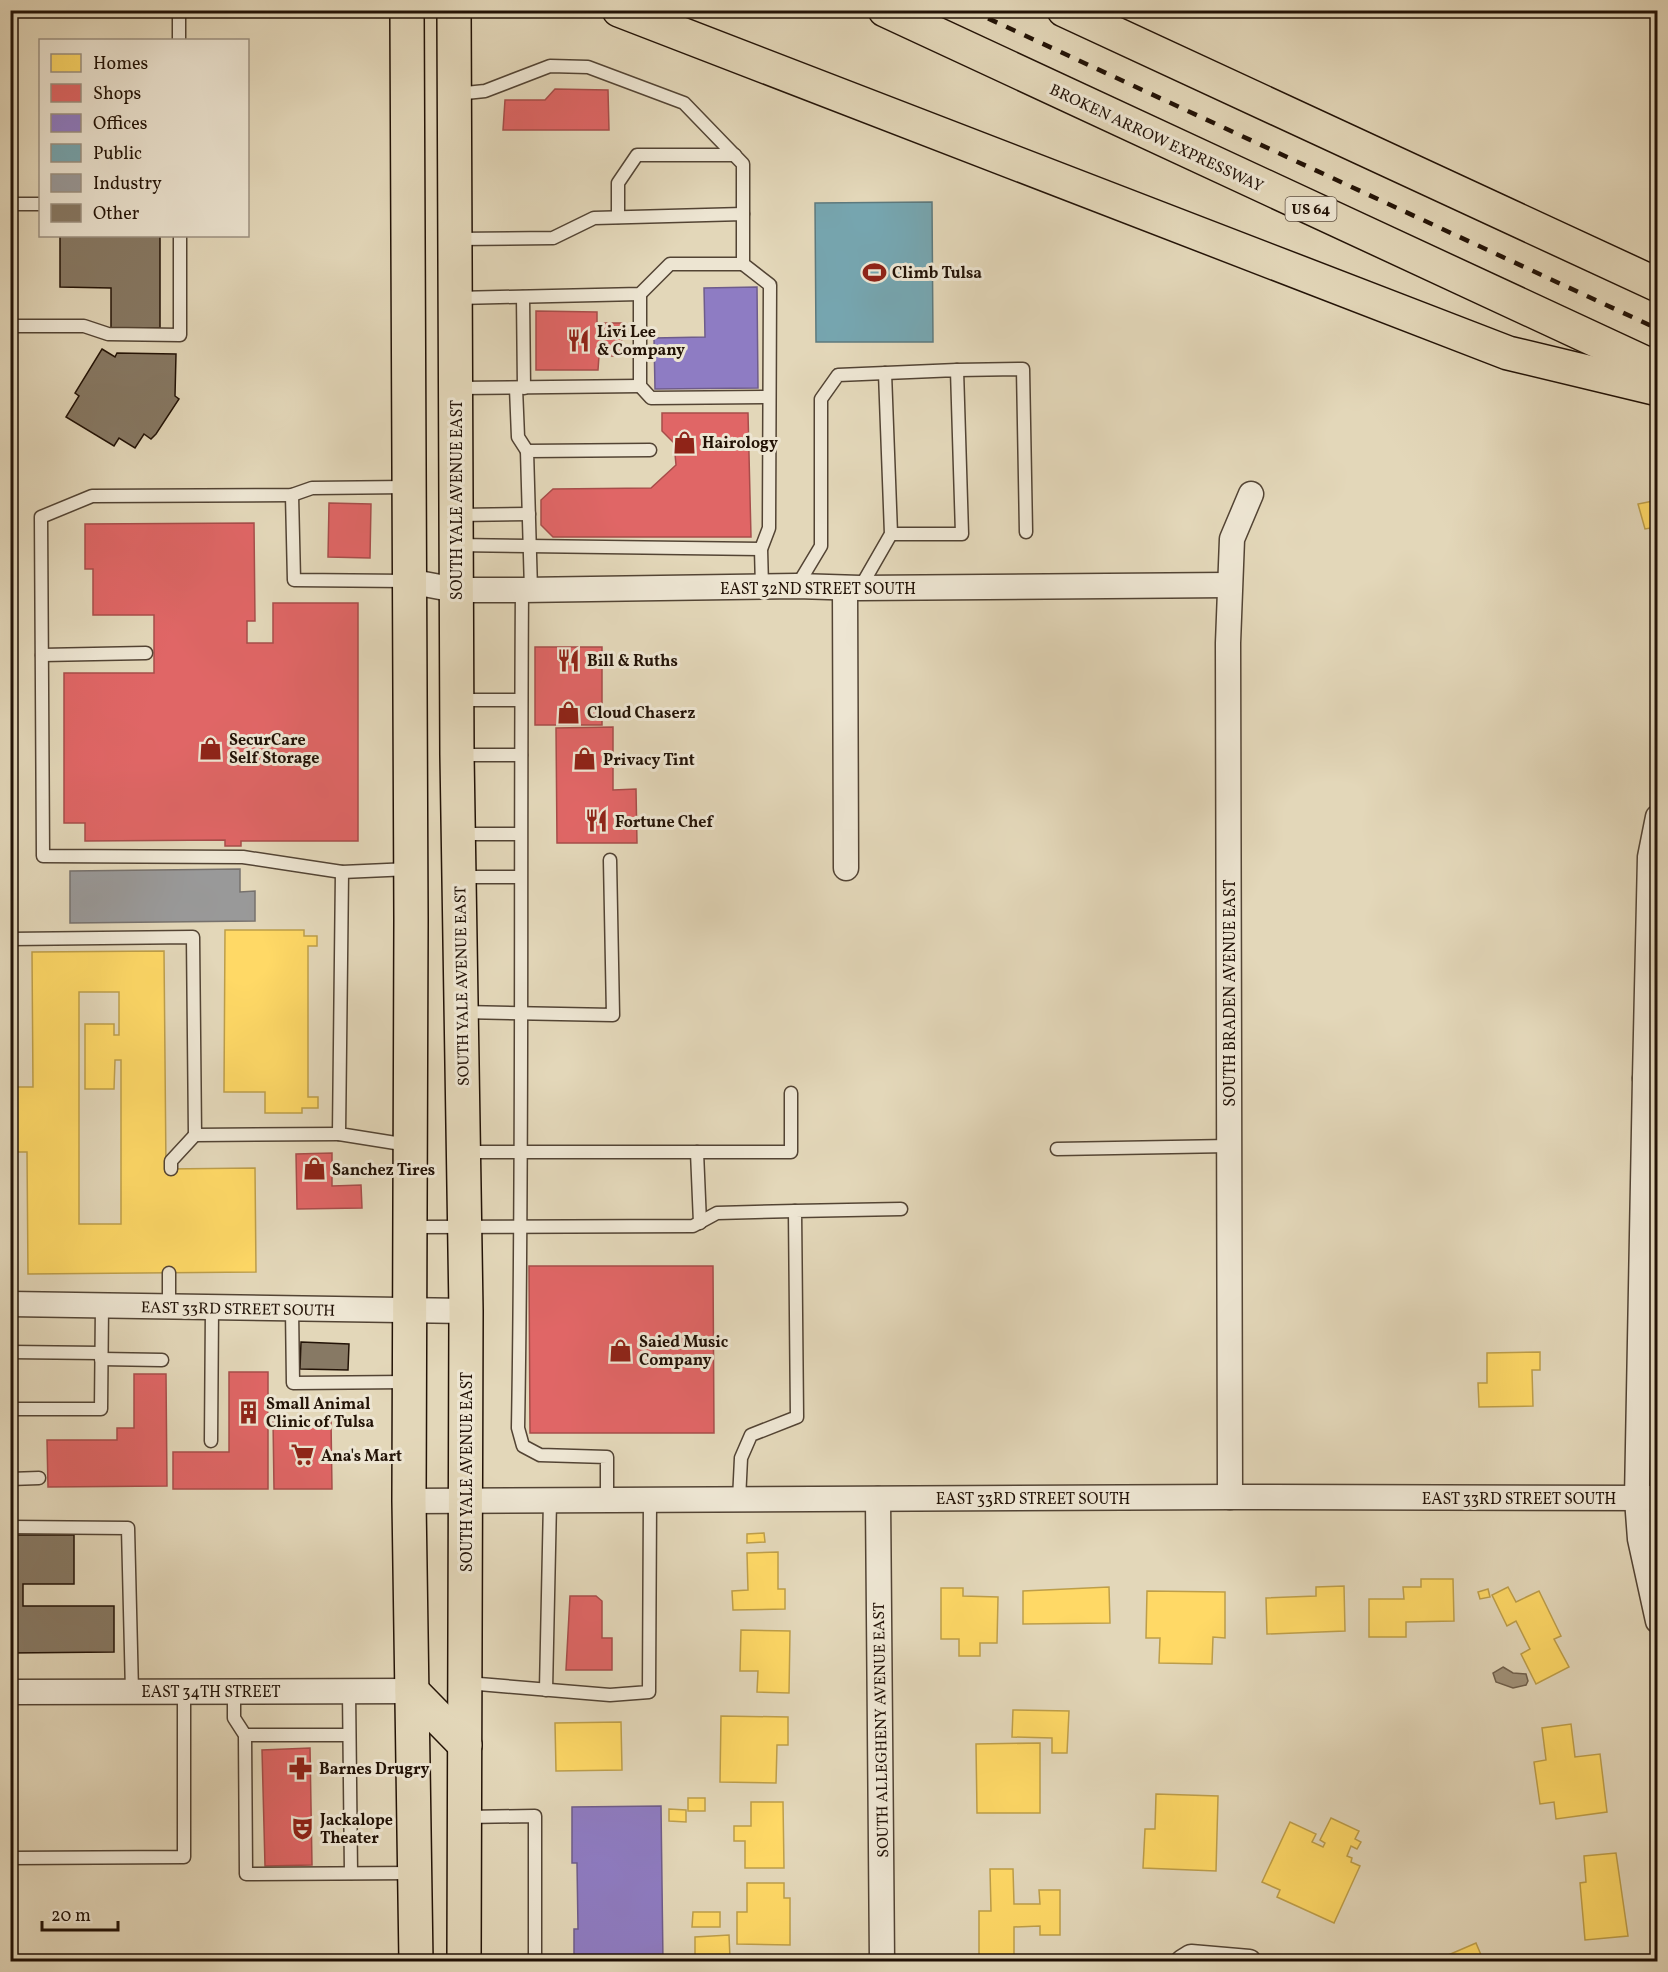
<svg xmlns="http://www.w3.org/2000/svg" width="1668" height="1972" font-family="Vollkorn,serif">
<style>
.water{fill:#a2947c;stroke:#6f604d;stroke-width:1.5}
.homes{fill:#ffd966;stroke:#bd9e4a;stroke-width:1.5;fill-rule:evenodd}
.shops{fill:#e06666;stroke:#a74d4a;stroke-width:1.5}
.offices{fill:#8e7cc3;stroke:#6e5c8b;stroke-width:1.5}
.public{fill:#76a5af;stroke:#5d797d;stroke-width:1.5}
.industry{fill:#999;stroke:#76716d;stroke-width:1.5}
.building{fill:#877964;stroke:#231307;stroke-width:1.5}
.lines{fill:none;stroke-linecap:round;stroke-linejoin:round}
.service-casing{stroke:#534434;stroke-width:15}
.minor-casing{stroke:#534434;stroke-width:27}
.primary-casing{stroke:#231307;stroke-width:36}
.motorway-casing{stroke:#231307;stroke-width:36}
.service{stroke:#ede5d2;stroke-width:12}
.minor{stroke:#ede5d2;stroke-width:24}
.primary{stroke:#e3d7b9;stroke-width:33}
.motorway{stroke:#e3d7b9;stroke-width:33}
.rail{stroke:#231307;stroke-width:4.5;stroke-dasharray:10 10;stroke-linecap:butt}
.labels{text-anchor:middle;stroke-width:6;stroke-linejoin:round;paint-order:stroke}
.shield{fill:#ede5d2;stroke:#605244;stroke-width:1.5}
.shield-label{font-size:15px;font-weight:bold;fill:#231307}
.street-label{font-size:16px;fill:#231307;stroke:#ede5d2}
.poi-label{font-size:16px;font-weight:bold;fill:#231307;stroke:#ede5d2;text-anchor:start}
</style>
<rect width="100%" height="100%" fill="#e3d7b9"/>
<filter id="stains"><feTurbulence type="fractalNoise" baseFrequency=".00333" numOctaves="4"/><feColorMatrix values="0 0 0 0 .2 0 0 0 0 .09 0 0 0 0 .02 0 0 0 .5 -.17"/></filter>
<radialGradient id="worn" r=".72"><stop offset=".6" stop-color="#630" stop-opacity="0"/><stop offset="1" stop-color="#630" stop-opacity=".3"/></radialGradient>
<polygon class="water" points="1503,1667 1513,1673 1526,1674 1528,1681 1526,1685 1513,1688 1496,1682 1493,1673"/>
<g class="homes">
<polygon points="1658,500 1658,558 1650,528 1645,529 1638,504"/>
<polygon points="225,930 304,930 304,936 317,936 317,946 308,946 308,1097 318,1097 318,1108 302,1108 302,1113 265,1113 265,1092 224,1092"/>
<path d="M164,951L166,1169L255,1168L256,1272L28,1274L27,1152H10V1087H33L32,952ZM79,992H119V1035H114V1024H85V1089H114L115,1060H121V1224H79Z"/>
<polygon points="1540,1352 1540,1370 1532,1370 1533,1406 1479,1407 1478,1383 1487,1383 1487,1353"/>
<polygon points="764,1533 765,1542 747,1543 747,1534"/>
<polygon points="778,1552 778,1589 785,1589 785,1609 733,1610 732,1591 748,1590 747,1553"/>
<polygon points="1421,1579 1453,1579 1454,1621 1406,1622 1406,1637 1369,1637 1369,1599 1404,1599 1403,1587 1421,1587"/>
<polygon points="1344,1586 1345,1631 1267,1634 1266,1598 1316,1596 1316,1587"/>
<polygon points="1109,1587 1110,1623 1023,1624 1023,1591"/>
<polygon points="1508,1587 1516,1602 1539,1591 1561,1636 1554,1639 1569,1667 1536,1684 1521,1654 1530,1649 1516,1621 1507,1626 1492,1595"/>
<polygon points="941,1588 963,1588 963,1596 998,1597 997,1643 980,1643 980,1656 959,1656 959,1639 941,1639"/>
<polygon points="1488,1589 1490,1597 1480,1599 1478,1592"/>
<polygon points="1147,1591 1225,1592 1225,1638 1213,1637 1212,1664 1159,1663 1160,1638 1146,1638"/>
<polygon points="741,1630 790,1631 789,1693 757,1692 758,1671 740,1671"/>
<polygon points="1013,1710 1069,1711 1067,1753 1052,1753 1052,1738 1012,1737"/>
<polygon points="721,1716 788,1717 788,1745 777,1745 776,1783 720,1782"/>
<polygon points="621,1722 622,1770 556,1771 555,1723"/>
<polygon points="1571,1724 1575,1757 1600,1754 1607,1812 1556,1819 1554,1802 1540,1804 1534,1762 1546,1760 1542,1728"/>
<polygon points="1040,1743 1040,1813 977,1813 976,1744"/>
<polygon points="1156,1794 1218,1796 1216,1871 1143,1868 1145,1829 1155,1829"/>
<rect x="688" y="1798" width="17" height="13"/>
<polygon points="751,1802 783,1802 784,1868 745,1868 745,1841 734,1841 734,1826 751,1826"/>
<polygon points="669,1809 686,1810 686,1822 669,1821"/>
<polygon points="1331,1818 1359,1831 1355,1839 1361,1842 1357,1849 1351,1846 1347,1856 1352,1858 1351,1862 1360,1866 1334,1923 1277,1897 1280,1890 1262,1882 1290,1822 1316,1834 1312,1842 1323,1847 1325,1843 1320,1840"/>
<polygon points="1616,1853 1628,1936 1585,1940 1580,1883 1586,1882 1584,1856"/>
<polygon points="990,1869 1013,1869 1014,1904 1040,1904 1039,1890 1060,1890 1060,1935 1040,1935 1040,1926 1014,1927 1014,1962 979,1962 979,1911 991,1911"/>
<polygon points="747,1883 784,1883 784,1898 790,1898 790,1945 737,1944 737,1912 747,1912"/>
<polygon points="693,1912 720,1912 720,1927 692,1927"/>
<polygon points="729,1935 730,1958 695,1960 695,1937"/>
<polygon points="1476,1943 1484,1962 1432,1962"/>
</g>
<g class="shops">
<polygon points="555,89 608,90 609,130 503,130 505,100 545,100"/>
<polygon points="536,311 597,312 597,323 622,323 621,356 599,356 598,370 536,370"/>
<polygon points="662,413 748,413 751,537 553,537 541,525 541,500 553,489 651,488 676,465 674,443 662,431"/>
<polygon points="329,503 371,504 370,558 328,557"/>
<polygon points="254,523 255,621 247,621 247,643 273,643 273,603 358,603 358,841 241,841 241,846 225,846 225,840 85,841 85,823 64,823 64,673 154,673 154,615 93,615 93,569 85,569 85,524"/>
<rect x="535" y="647" width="67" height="78"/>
<polygon points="613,727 613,790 636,789 637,843 557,843 556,728"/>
<polygon points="332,1153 332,1186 361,1185 362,1208 297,1209 296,1154"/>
<polygon points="529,1266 713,1266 714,1433 530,1433"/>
<polygon points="229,1372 268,1372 268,1489 173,1489 173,1452 229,1452"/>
<polygon points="134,1374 166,1374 167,1486 48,1487 47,1440 117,1440 117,1428 134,1428"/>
<polygon points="273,1420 331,1420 332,1489 274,1489"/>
<polygon points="570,1596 596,1596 602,1601 602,1638 612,1638 612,1670 566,1670"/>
<polygon points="310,1748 312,1865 265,1866 262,1750"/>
</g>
<g class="offices">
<polygon points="757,287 758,388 655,389 654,338 705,337 704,288"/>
<polygon points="661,1806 663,1962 574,1962 574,1929 578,1929 577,1863 572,1863 572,1807"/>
</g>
<polygon class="public" points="932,202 933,342 816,342 815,203"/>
<polygon class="industry" points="240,869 240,892 255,891 255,921 70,923 70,871"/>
<g class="building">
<polygon points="60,236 160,236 160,328 111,328 111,288 60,287"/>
<polygon points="102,349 115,357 117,353 176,354 175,396 179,399 156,434 151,439 144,434 135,448 119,438 114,446 66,417 79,396 75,393"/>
<polygon points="301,1342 349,1344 348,1370 300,1369"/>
<polygon points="10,1535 74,1535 74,1584 23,1584 23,1606 114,1606 114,1652 10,1653"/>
</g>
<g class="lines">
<defs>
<g id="service">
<polyline points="179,10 179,40"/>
<polyline points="456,94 485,91 550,66 588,67 684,103 743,164 743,214"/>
<polyline points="10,204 40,204"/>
<polyline points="618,217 618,183 637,155 735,155"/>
<polyline points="456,239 553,238 594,218 743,214 743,264 770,285 769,528 761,549 762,587"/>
<polyline points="640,294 640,386 651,398 769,397"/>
<polyline points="523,297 524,388"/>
<polyline points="457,298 640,294 670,264 743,264"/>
<polyline points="10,326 84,326 108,334 180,335 180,236"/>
<polyline points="957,370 1023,369 1026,532"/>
<polyline points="457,388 640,386"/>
<polyline points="516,388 518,437 527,451"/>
<polyline points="407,487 312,488 292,495 92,496 41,517 43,856 243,857 342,872 410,869"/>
<polyline points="292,495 294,580 408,581"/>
<polyline points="458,515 529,514"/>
<polyline points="456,545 761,549"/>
<polyline points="797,586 821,546 821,399 838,375 957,370 962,534 891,534"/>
<polyline points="860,588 891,534 885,373"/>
<path d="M522,590C520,869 523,1149 518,1428L523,1446L540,1455L607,1457V1500"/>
<polyline points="531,590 527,451 650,450"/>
<polyline points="42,655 146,653"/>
<polyline points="458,700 521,700"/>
<polyline points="458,755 521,755"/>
<polyline points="459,834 520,834"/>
<polyline points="342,872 339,1134 408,1145"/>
<polyline points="460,877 520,877"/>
<polyline points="10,939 193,937 195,1135 339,1134"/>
<polyline points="462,1012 613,1015 610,860"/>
<polyline points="1057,1149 1229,1146"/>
<polyline points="464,1152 791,1152 791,1093"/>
<polyline points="697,1152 700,1223"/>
<polyline points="171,1169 171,1161 195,1135"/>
<polyline points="410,1227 693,1226 717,1213 795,1211"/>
<polyline points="169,1273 169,1307"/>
<polyline points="292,1309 293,1383 407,1382"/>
<polyline points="10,1352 101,1353"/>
<polyline points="101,1359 162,1360"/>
<polyline points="10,1409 101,1409 102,1305"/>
<polyline points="211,1441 212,1308"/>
<polyline points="10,1479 39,1478"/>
<polyline points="739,1500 741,1458 751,1435 797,1417 795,1211 901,1209"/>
<polyline points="10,1527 128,1528 132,1692"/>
<polyline points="467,1683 610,1695 649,1692 650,1500"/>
<polyline points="546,1690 550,1501"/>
<polyline points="234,1691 234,1718 245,1735 246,1874 414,1873"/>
<polyline points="349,1691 351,1873"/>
<polyline points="245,1735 349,1735"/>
<polyline points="466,1817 535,1816 535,1962"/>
<polyline points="10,1858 184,1857 184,1692"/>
</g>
<g id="minor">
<polyline points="408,581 456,590 522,590 797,586 860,588 1229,585"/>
<polyline points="845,588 846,868"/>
<polyline points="1658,1059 1645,1078 1637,1499 1640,1539 1658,1621"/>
<polyline points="1645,1078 1650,857 1658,817"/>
<polyline points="10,1304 466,1311"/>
<polyline points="1230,1497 1228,643 1232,539 1251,494"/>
<polyline points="878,1499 882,1962"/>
<polyline points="409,1501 1230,1497 1658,1498"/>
<polyline points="10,1692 412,1691"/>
<polyline points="1183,1962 1191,1957 1249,1962"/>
</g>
<g id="primary">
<polyline points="407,10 411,920 409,1501 416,1962"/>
<polyline points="454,10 457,755 466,1311 464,1962"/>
<polyline points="412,1691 465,1745"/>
</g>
<g id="motorway">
<polyline points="619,10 1508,353 1658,389"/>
<polyline points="885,10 1658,369"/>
<polyline points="1064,10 1658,285"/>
</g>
</defs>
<use href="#service" class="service-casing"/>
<use href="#minor" class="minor-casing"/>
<use href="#primary" class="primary-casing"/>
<use href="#motorway" class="motorway-casing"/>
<use href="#service" class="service"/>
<use href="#minor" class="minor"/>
<use href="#primary" class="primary"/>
<use href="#motorway" class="motorway"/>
<polyline class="rail" points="970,10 1658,329"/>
</g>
<defs>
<symbol id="stadium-bare" viewBox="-9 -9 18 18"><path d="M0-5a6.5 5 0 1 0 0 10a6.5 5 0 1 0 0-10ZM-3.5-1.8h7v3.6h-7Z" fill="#8f2418" stroke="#ede5d2" stroke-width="2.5" paint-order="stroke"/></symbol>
<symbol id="restaurant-bare" viewBox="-9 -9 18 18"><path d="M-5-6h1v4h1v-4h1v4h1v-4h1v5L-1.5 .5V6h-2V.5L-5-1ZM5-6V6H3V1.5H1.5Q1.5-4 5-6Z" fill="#8f2418" stroke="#ede5d2" stroke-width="2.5" paint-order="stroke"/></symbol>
<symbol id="shop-bare" viewBox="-9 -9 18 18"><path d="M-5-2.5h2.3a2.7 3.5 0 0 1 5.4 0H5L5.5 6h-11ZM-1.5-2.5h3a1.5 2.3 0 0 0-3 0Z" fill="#8f2418" stroke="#ede5d2" stroke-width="2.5" paint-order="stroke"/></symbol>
<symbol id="building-bare" viewBox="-9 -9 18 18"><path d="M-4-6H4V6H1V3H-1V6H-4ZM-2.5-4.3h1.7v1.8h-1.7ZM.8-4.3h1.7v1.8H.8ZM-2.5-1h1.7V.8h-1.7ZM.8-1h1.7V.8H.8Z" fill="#8f2418" stroke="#ede5d2" stroke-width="2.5" paint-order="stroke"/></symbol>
<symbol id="supermarket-bare" viewBox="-9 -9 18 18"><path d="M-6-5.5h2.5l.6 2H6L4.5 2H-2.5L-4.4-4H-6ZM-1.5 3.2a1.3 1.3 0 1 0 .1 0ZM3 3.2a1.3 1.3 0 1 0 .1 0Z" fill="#8f2418" stroke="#ede5d2" stroke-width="2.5" paint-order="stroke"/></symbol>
<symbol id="pharmacy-bare" viewBox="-9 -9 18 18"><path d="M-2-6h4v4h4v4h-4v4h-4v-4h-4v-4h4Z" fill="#8f2418" stroke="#ede5d2" stroke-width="2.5" paint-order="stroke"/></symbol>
<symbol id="theatre-bare" viewBox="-9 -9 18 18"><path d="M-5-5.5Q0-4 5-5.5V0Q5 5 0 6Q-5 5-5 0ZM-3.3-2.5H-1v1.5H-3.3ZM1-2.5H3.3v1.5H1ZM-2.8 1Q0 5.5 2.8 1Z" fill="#8f2418" stroke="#ede5d2" stroke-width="2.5" paint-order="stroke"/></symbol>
</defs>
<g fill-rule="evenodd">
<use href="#stadium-bare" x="858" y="256" width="33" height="33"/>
<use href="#restaurant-bare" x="562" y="324" width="33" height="33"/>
<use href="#shop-bare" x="668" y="426" width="33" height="33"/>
<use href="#restaurant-bare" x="552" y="644" width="33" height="33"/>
<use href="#shop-bare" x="552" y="696" width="33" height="33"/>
<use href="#shop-bare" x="194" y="732" width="33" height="33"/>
<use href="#shop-bare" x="568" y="742" width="33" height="33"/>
<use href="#restaurant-bare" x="580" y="804" width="33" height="33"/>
<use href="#shop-bare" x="298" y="1152" width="33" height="33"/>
<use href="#shop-bare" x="604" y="1334" width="33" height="33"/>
<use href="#building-bare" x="232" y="1396" width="33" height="33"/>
<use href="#supermarket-bare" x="286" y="1438" width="33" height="33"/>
<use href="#pharmacy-bare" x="284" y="1752" width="33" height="33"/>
<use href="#theatre-bare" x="286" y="1812" width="33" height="33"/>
</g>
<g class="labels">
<rect class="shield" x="1285.5" y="197" width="51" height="24" rx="4.5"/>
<g class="shield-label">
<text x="1311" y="214">US 64</text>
</g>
<g class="street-label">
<text transform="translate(1157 137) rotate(25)" y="6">BROKEN ARROW EXPRESSWAY</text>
<text transform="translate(456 500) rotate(-90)" y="6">SOUTH YALE AVENUE EAST</text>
<text x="818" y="594">EAST 32ND STREET SOUTH</text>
<text transform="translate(461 986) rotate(-91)" y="6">SOUTH YALE AVENUE EAST</text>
<text transform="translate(1229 993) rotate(-90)" y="6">SOUTH BRADEN AVENUE EAST</text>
<text transform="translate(238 1308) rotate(1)" y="6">EAST 33RD STREET SOUTH</text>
<text transform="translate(466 1472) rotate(-90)" y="6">SOUTH YALE AVENUE EAST</text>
<text x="1033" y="1504">EAST 33RD STREET SOUTH</text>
<text x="1519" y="1504">EAST 33RD STREET SOUTH</text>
<text x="211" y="1697">EAST 34TH STREET</text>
<text transform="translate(880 1730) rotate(-91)" y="6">SOUTH ALLEGHENY AVENUE EAST</text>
</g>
<g class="poi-label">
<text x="892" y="278">Climb Tulsa</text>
<text x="597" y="337">Livi Lee<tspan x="597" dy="18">&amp; Company</tspan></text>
<text x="702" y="448">Hairology</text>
<text x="587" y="666">Bill &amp; Ruths</text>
<text x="587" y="718">Cloud Chaserz</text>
<text x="229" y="745">SecurCare<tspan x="229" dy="18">Self Storage</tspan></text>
<text x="603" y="765">Privacy Tint</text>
<text x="615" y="827">Fortune Chef</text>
<text x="332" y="1175">Sanchez Tires</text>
<text x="639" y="1347">Saied Music<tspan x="639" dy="18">Company</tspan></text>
<text x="266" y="1409">Small Animal<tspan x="266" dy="18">Clinic of Tulsa</tspan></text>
<text x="321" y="1461">Ana's Mart</text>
<text x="319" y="1774">Barnes Drugry</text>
<text x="320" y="1825">Jackalope<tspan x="320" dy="18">Theater</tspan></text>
</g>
</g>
<rect width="1668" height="1972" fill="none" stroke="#e3d7b9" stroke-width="36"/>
<rect x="12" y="12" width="1644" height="1948" fill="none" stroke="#231307" stroke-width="3"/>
<rect x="18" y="18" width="1632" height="1936" fill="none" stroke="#231307" stroke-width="1.5"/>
<rect x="39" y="39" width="210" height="198" fill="#ede5d2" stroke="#9c9181" stroke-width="1.5"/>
<rect x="51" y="54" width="30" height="18" fill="#ffd966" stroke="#9c9181" stroke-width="1.5"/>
<text x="93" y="69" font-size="18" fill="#231307">Homes</text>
<rect x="51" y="84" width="30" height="18" fill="#e06666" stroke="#9c9181" stroke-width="1.5"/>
<text x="93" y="99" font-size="18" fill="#231307">Shops</text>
<rect x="51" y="114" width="30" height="18" fill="#8e7cc3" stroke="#9c9181" stroke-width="1.5"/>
<text x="93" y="129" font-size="18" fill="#231307">Offices</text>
<rect x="51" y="144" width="30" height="18" fill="#76a5af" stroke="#9c9181" stroke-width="1.5"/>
<text x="93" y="159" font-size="18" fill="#231307">Public</text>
<rect x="51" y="174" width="30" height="18" fill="#999999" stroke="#9c9181" stroke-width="1.5"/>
<text x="93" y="189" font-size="18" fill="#231307">Industry</text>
<rect x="51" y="204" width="30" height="18" fill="#877964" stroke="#9c9181" stroke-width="1.5"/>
<text x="93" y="219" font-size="18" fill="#231307">Other</text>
<path d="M42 1921v9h76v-9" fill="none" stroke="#231307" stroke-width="3"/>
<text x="51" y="1921" font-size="18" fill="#231307" stroke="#ede5d2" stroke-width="4.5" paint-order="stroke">20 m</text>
<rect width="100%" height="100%" filter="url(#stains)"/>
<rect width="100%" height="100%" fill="url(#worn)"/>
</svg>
